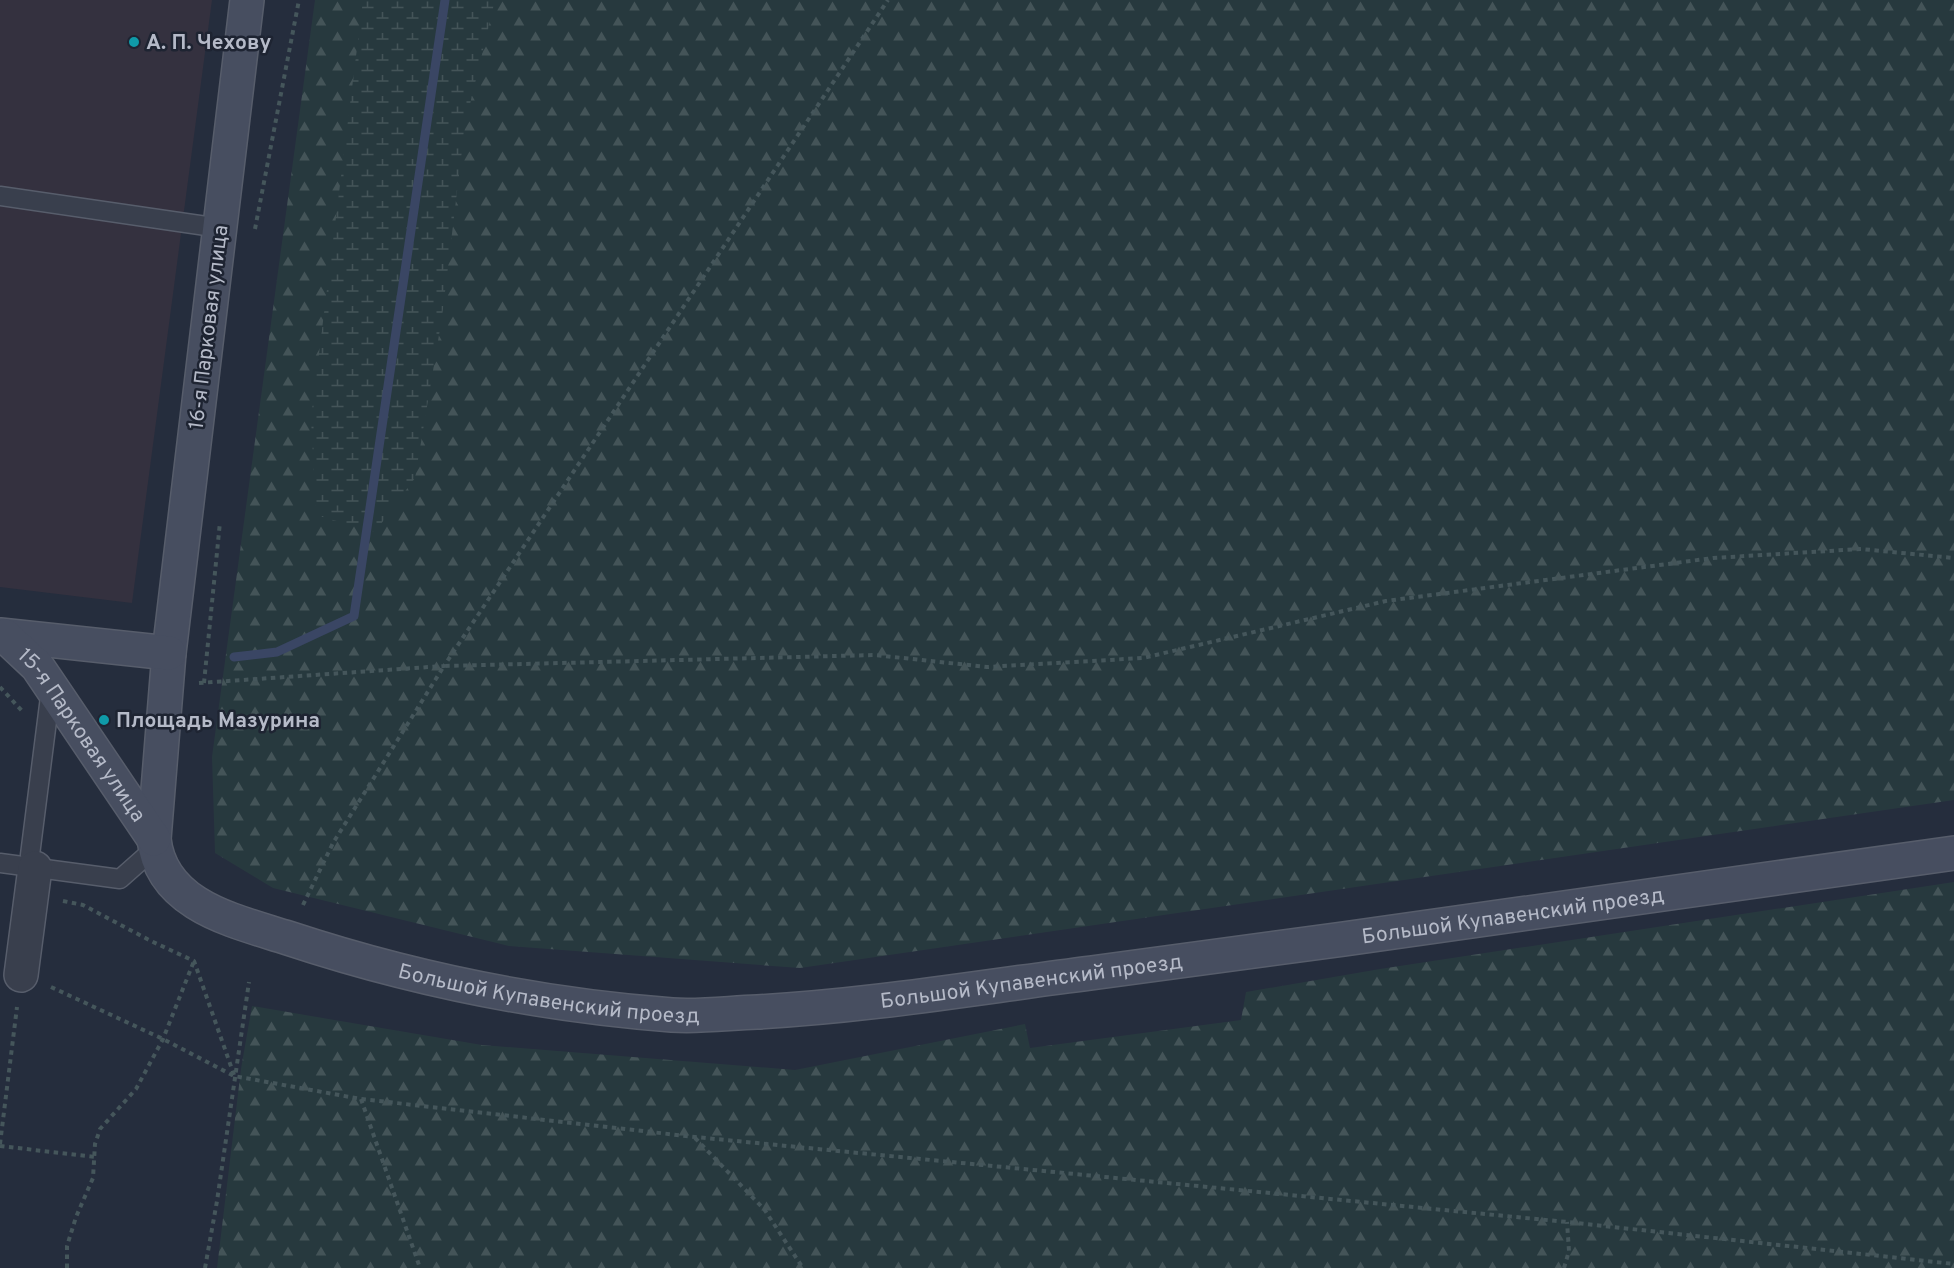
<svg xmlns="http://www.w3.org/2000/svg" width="1954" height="1268" font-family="Overpass,sans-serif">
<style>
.medical{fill:#34313f}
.forest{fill:url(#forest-firs)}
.wetland{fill:url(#wetland-marsh)}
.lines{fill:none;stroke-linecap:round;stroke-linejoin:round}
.stream{stroke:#3a4664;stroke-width:9}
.lane-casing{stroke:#575d6b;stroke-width:21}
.street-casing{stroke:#575d6b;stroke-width:36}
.secondary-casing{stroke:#575d6b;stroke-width:36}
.path{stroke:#45565b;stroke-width:4;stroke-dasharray:4.5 4.5;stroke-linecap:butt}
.lane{stroke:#393f4d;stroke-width:18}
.street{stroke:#393f4d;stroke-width:33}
.secondary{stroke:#474e60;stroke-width:33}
.culture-dot{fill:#0f9aa8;stroke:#1e2432;stroke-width:2}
.labels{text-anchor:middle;stroke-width:5;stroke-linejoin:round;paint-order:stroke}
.poi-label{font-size:21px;font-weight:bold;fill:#b5bac8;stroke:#1e2432;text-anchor:start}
.street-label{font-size:21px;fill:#b5bac8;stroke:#1e2432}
</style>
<defs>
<pattern id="forest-firs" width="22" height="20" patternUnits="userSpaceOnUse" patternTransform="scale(1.5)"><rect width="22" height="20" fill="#27393e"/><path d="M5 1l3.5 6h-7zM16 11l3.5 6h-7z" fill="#445458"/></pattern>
<pattern id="wetland-marsh" width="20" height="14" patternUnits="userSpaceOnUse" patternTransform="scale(1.5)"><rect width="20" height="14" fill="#27393e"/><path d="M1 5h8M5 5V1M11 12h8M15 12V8" fill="none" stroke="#445458"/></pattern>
</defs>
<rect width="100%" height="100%" fill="#252d3d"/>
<polygon class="medical" points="0,0 212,0 132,603 0,587"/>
<g class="forest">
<polygon points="315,0 1954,0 1954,800 800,968 509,946 273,888 215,853 212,757"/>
<polygon points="1954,882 1954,1268 217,1268 241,1069 252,1006 482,1045 795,1070 1025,1024 1030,1048 1241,1020 1246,992 1380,969"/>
</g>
<polygon class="wetland" points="363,0 495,0 465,125 442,317 415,478 375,532 316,515 311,418"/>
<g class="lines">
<polyline class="stream" points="234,657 277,652 354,616 445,0"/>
<defs>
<g id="lane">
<polyline points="0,196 220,228"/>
<polyline points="0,863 120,879 155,848"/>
<polyline points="35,868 30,855 51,689"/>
</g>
<polyline id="street" points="21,975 35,868"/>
<g id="secondary">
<path id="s1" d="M247,0L169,653L154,839C161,906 235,921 288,938C412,979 541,1005 672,1015C700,1017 729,1013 757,1012C869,1006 980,987 1091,973C1379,935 1667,894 1954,853"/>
<polyline points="0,635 169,653"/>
<path id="s2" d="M5,636L37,666L154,839"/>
</g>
</defs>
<use href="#lane" class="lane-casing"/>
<use href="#street" class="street-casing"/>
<use href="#secondary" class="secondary-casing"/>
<g class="path">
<polyline points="255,229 299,0"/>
<polyline points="199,683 444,666 888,0"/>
<polyline points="204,683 220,522"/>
<polyline points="0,687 23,712"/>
<polyline points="63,901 83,905 151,941 194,961 234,1075"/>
<polyline points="303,905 333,843 444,666 875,655 987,667 1143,658 1386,601 1713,558 1861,549 1954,558"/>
<polyline points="51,987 163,1039 234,1076 361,1099 695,1137 1567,1222 1954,1264"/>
<polyline points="361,1099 420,1268"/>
<polyline points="695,1138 764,1209 803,1268"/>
<polyline points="0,1144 17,1007"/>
<polyline points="0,1146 95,1157"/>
<polyline points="67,1268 67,1246 76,1217 93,1178 95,1144 100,1129 136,1089 163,1039 194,961"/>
<polyline points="205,1268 217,1201 249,982"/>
<polyline points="1564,1268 1569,1251 1567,1222"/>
</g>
<use href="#lane" class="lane"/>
<use href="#street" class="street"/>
<use href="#secondary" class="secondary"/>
</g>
<g class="culture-dot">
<circle cx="134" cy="42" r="6"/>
<circle cx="104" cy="720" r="6"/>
</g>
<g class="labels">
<g class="poi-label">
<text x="146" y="49">А. П. Чехову</text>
<text x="116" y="727">Площадь Мазурина</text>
</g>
<g class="street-label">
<text transform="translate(208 327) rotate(-83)" y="7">16-я Парковая улица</text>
<text dy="7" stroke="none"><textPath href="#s2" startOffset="126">15-я Парковая улица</textPath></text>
<text dy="7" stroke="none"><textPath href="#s1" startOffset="2262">Большой Купавенский проезд</textPath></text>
<text dy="7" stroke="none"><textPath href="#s1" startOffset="1776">Большой Купавенский проезд</textPath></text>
<text dy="7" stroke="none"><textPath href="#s1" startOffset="1290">Большой Купавенский проезд</textPath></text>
</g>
</g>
</svg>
